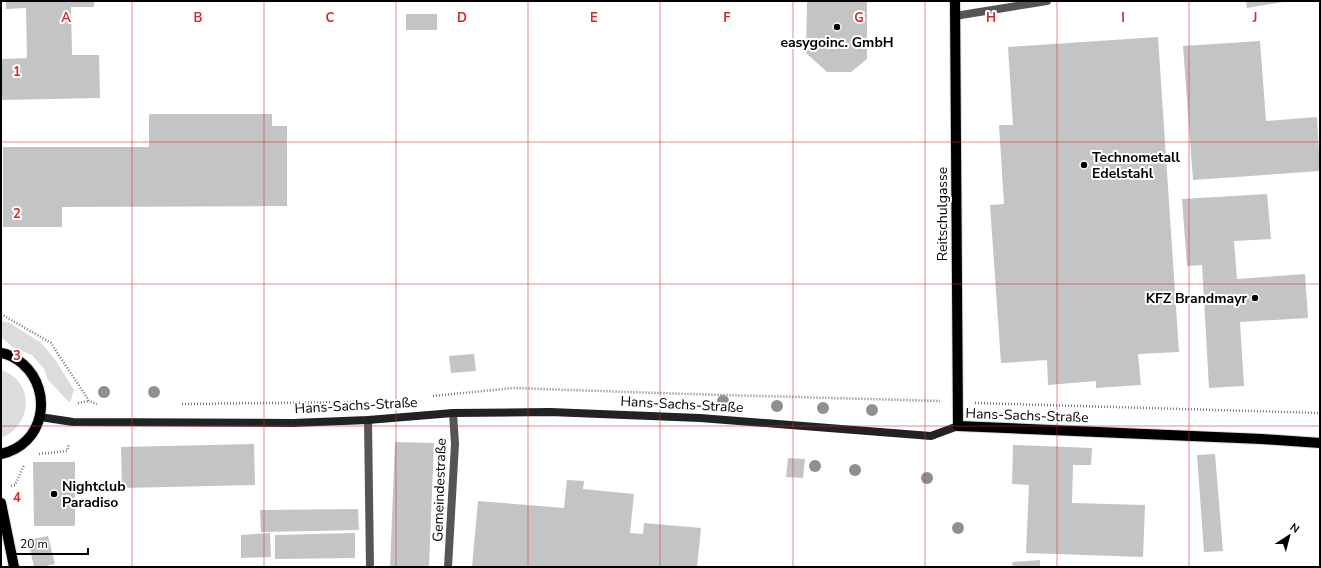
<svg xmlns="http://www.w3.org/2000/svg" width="1321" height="568" font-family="'Nunito Sans',sans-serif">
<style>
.green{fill:#dcdcdc}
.building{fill:#c4c4c4}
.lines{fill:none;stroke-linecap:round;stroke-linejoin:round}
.primary-casing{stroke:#dbdbdb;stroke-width:12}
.path{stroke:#777;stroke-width:2.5;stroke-dasharray:1 2;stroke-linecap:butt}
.lane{stroke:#555;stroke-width:8}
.street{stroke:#555;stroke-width:8}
.secondary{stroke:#222;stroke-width:8}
.primary{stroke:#000;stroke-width:10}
.tree{fill:#8f8f8f}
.grid{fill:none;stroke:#d62828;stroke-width:1;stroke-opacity:0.55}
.poi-dot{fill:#000;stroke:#fff;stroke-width:1.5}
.labels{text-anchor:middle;stroke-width:4;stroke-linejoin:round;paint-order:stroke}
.poi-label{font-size:14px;font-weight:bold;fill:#000;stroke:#fff;text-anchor:start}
.street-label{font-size:14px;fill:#000;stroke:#fff}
.grid-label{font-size:13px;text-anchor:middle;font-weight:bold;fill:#d62828;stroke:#fff;stroke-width:4;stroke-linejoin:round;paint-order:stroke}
</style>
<rect width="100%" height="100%" fill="#fff"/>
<g class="green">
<polygon points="1,321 10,323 41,343 54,358 74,390 70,403 48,380 44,369 32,355 14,348 1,337"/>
<path d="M1,370C35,381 33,425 1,438Z"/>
</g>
<g class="building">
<polygon points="6,1 94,1 94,7 71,7 72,55 99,55 100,98 1,100 1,59 27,58 26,8 6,9"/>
<polygon points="807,1 867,1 867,59 851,72 827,72 806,53"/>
<polygon points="1246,1 1282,1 1283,2 1247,8"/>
<rect x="406" y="14" width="31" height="16"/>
<polygon points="1158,37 1179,352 1138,354 1141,385 1096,388 1096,381 1048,385 1047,360 1001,363 990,205 1004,204 999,125 1013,125 1008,47"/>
<polygon points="1260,41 1266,121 1317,117 1320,171 1193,180 1183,46"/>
<polygon points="149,114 272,114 272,126 287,126 287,206 62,207 62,227 3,227 3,147 149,147"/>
<polygon points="1267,194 1271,239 1234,241 1237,279 1305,274 1308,318 1240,322 1244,386 1209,388 1202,265 1187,266 1182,199"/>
<polygon points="474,354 476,371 451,373 449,356"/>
<polygon points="395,442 434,443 429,567 390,567"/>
<polygon points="254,444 255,485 122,488 121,447"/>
<polygon points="1013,445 1092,448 1091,465 1073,465 1072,503 1145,505 1143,557 1026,553 1029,485 1012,484"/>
<polygon points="1215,454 1223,551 1204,552 1197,455"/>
<polygon points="788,458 805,459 803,478 786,477"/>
<polygon points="33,462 75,462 75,526 34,526"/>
<polygon points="567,480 584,481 583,489 634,494 630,533 643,534 644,523 701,528 697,567 472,567 478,501 564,508"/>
<polygon points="358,509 359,530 261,532 260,510"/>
<polygon points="270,533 271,557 241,558 241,535"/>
<polygon points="355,533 355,558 275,559 275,535"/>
<polygon points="48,536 55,564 41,567 34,567 28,540"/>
<polygon points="1040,560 1040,567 1013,567 1012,562"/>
</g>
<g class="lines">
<defs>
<g id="primary">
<polyline points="955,1 958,426 1262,439 1320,443"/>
<path d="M1,353C9,354 17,359 23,364C54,392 44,445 1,454"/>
<polyline points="1,503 14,567"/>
</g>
</defs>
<use href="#primary" class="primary-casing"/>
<g class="path">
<polyline points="1,314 51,343 89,401 97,404"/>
<polyline points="433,396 513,388 687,394 940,401"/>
<polyline points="78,403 89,401"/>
<polyline points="975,403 1320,413"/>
<polyline points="182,404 359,402"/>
<polyline points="39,454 67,451 69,444"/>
<polyline points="11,486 15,485 24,465"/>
</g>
<polyline class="lane" points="368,420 370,567"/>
<g class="street">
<polyline points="955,16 1047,1"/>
<polyline points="448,567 455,444 453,413"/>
</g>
<polyline class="secondary" points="40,417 73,422 293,423 368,420 453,413 550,412 700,418 931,436 958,426"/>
<use href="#primary" class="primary"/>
</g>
<g class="tree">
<circle cx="104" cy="392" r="6"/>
<circle cx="154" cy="392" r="6"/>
<circle cx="723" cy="401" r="6"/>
<circle cx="777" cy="406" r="6"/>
<circle cx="823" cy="408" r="6"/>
<circle cx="872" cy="410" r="6"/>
<circle cx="815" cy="466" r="6"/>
<circle cx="855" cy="470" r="6"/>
<circle cx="927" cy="478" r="6"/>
<circle cx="958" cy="528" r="6"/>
</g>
<path class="grid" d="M132,1V567M264,1V567M396,1V567M528,1V567M660,1V567M793,1V567M925,1V567M1057,1V567M1189,1V567M1,142H1320M1,284H1320M1,426H1320"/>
<g class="poi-dot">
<circle cx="837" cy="27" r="4"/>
<circle cx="1084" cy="165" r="4"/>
<circle cx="1255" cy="298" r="4"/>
<circle cx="54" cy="494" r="4"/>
</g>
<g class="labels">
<g class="poi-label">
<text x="837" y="47" text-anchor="middle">easygoinc. GmbH</text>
<text x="1092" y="162">Technometall<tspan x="1092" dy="16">Edelstahl</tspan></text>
<text x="1247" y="303" text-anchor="end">KFZ Brandmayr</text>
<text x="62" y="491">Nightclub<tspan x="62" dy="16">Paradiso</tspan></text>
</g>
<g class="street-label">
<text transform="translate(942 214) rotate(-90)" y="5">Reitschulgasse</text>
<text transform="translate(682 404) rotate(3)" y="5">Hans-Sachs-Straße</text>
<text transform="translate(356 405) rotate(-3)" y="5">Hans-Sachs-Straße</text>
<text transform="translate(1027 415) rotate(2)" y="5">Hans-Sachs-Straße</text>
<text transform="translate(439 490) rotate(-88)" y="5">Gemeindestraße</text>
</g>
</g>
<g class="grid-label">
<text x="66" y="22">A</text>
<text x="198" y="22">B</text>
<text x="330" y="22">C</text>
<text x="462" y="22">D</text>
<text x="594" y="22">E</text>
<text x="727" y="22">F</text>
<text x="859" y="22">G</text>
<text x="991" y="22">H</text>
<text x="1123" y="22">I</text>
<text x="1255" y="22">J</text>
<text x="17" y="76">1</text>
<text x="17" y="218">2</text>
<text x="17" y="360">3</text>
<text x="17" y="502">4</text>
</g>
<rect width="1321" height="568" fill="none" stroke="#000000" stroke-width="4"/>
<g transform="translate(1289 536) rotate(36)" stroke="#ffffff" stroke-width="3" paint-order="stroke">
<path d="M0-3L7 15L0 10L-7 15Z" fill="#000000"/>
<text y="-6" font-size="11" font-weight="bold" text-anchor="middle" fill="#000000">N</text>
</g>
<path d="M14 548v6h74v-6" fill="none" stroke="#000000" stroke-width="2"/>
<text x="20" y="548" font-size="12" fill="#000000" stroke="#ffffff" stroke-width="3" paint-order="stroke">20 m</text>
</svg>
